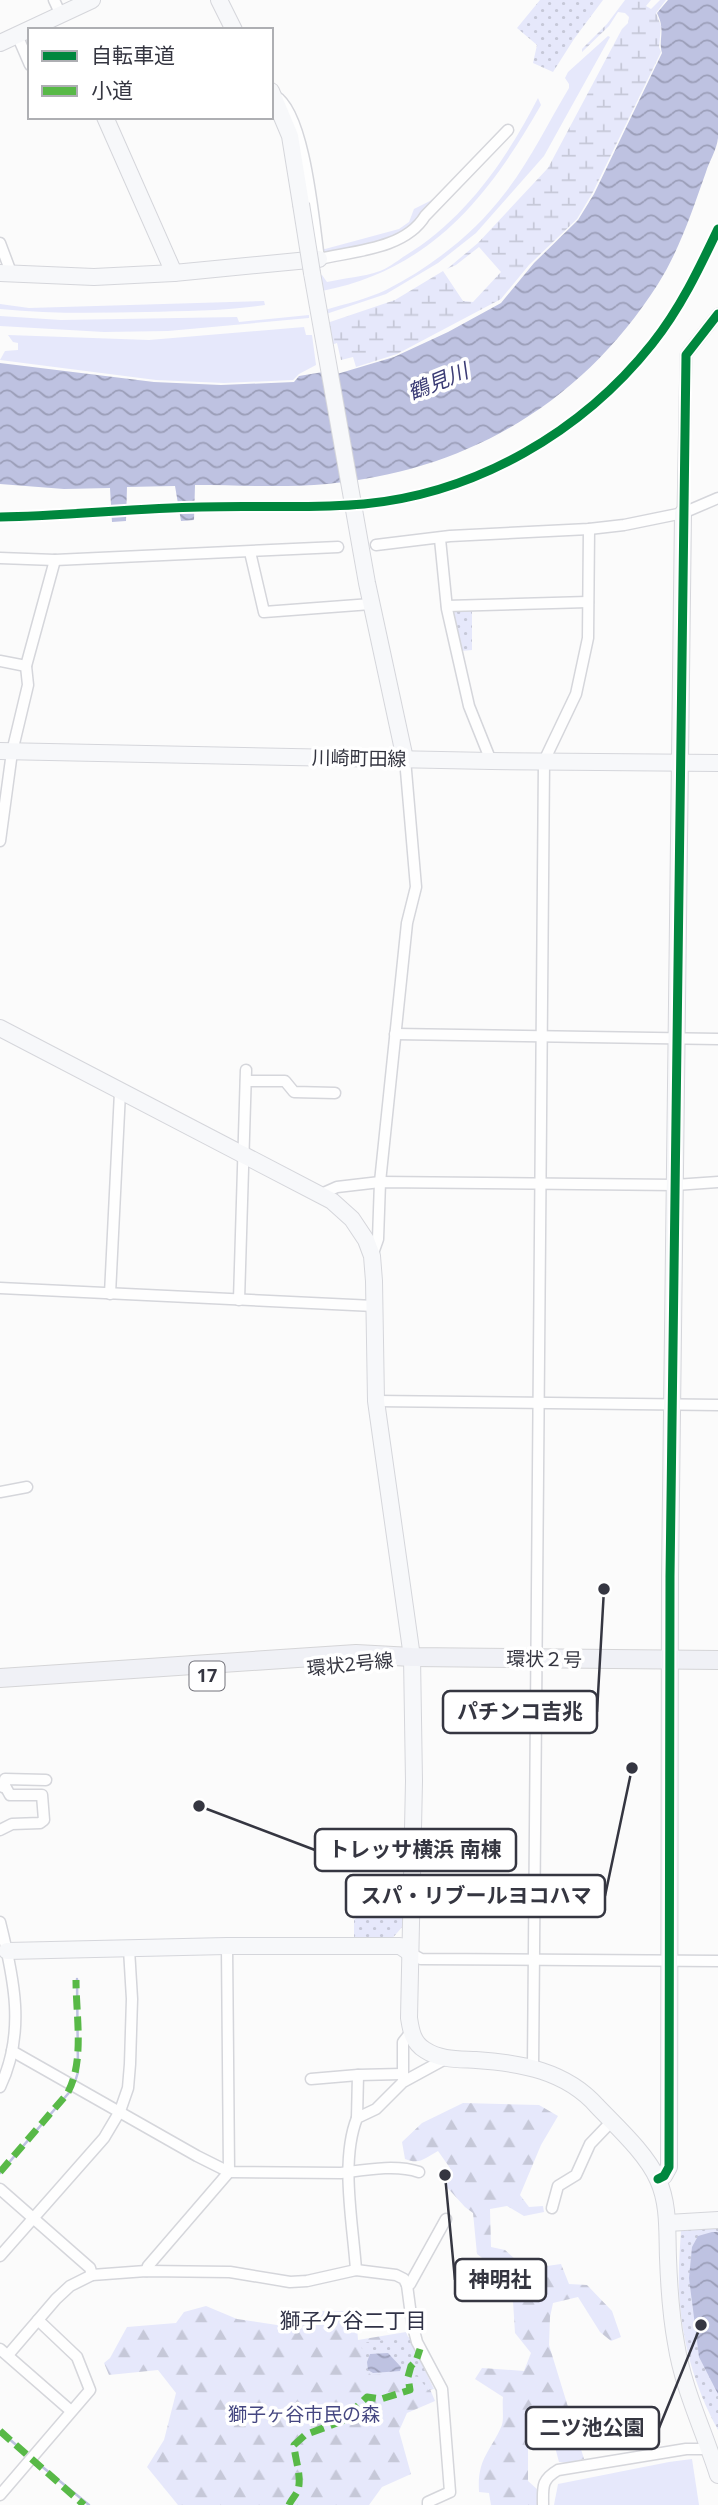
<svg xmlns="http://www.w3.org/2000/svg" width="718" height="2505" font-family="'Open Sans','Noto Sans JP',sans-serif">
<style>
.grass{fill:#e6e8fb}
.forest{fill:url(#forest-firs)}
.wetland{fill:url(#wetland-marsh)}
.park{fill:url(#park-dots)}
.water{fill:url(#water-waves)}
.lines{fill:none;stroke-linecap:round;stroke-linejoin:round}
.stream{stroke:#bec2e1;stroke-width:2.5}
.street-casing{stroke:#d5d6db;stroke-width:13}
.secondary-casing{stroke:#d5d6db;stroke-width:18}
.primary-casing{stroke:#d5d5d7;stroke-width:20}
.street{stroke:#fefefe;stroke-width:10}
.secondary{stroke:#f7f8fa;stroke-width:16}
.primary{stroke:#f0f1f6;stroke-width:18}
.secondary-bridge-casing{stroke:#d5d6db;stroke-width:18;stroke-linecap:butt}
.secondary-bridge{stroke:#f7f8fa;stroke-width:16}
.quiet{stroke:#58b947;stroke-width:7;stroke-dasharray:14 7;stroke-linecap:butt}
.cycleway-casing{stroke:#fff;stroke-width:13}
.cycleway{stroke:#00873e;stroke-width:9}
.labels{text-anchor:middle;stroke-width:7;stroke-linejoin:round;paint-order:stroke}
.shield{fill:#fff;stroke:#72727a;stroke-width:2}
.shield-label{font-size:18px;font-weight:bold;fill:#353641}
.street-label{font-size:19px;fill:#353641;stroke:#fff}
.park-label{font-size:19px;fill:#454781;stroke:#fff}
.water-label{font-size:21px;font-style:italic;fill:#3b3c75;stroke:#fff}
.neighbourhood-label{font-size:21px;fill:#303247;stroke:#fff}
.leader{fill:none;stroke:#353641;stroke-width:2.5}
.callout-dot{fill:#353641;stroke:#fff;stroke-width:2.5}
.callout{fill:#fff;stroke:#353641;stroke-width:2.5}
.callout-label{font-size:21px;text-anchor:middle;font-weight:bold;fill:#353641}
</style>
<defs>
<pattern id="forest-firs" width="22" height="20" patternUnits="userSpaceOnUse" patternTransform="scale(1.75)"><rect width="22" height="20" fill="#e6e8fb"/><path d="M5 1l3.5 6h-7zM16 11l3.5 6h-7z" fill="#c6c8d8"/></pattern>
<pattern id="wetland-marsh" width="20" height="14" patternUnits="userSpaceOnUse" patternTransform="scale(1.75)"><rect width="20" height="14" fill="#e6e8fb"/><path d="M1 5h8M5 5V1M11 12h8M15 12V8" fill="none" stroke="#c6c8d8"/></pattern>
<pattern id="park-dots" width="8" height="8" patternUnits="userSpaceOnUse" patternTransform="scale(1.75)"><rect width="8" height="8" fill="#e6e8fb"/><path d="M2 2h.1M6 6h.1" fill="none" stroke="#c6c8d8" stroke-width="1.8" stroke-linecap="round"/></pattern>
<pattern id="water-waves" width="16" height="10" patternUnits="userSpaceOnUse" patternTransform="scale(1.75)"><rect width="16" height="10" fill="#bec2e1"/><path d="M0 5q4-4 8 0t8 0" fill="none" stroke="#9b9eb8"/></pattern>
</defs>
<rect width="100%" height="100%" fill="#fbfbfb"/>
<g class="grass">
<path d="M608,36L610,37L544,156L476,233L438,263L386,294L326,314L325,310C345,304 367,299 386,290C431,267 474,234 505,193C530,161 548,123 569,88V84L565,78L568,72Z"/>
<path d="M538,98L541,105C489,196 431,270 322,291L319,276L322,275L327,282C344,278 364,277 380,271C388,268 396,262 403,257C465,220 506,160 538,98Z"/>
<polygon points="450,185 400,235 326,254 319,248 325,249 399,229 409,222 414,209 430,201"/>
<path d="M264,301L265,305C226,311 186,311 146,312C98,313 48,314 0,309V304L29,308Z"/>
<polygon points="309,315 309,318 168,331 104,332 0,326 0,316 61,320 237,317 239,322"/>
<polygon points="304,327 306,335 312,335 316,365 299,374 293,380 224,383 156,380 0,360 5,351 18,350 18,343 13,342 8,335 149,340"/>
<polygon points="692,2459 699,2505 554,2505 558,2484 669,2462"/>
</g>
<g class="forest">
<path d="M463,2103L539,2105L558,2116L541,2145L520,2195L529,2207L543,2206L544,2212L524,2216L507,2206L490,2209L491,2247L505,2250L526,2269L561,2264L569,2284L587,2285L612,2311L621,2337L611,2341L600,2332L578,2297L553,2303L550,2317L549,2345L584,2459L569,2463L559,2462L555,2447L528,2448V2481L538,2490V2505H491L489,2493L479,2492C477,2458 490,2453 502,2425C504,2418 502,2406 503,2397L475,2379L482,2368L524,2371L531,2353L515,2333L513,2301L505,2264L486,2261L477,2254L473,2213L465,2207L444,2184L450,2168L438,2151C425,2158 420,2165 405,2159L402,2142L422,2123Z"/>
<polygon points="206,2306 237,2319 277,2325 314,2311 342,2311 356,2315 358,2340 406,2332 435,2401 407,2413 399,2431 411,2474 382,2487 369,2505 178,2505 147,2467 164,2440 176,2393 158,2370 109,2375 104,2363 110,2358 127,2327 176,2323 184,2312"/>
</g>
<polygon class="wetland" points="625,0 651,0 646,6 651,9 660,0 666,0 656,13 661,26 659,47 661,52 593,192 577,219 529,265 501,299 397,354 356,367 353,357 341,360 337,343 331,345 327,323 395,300 443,271 463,301 473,302 501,272 479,247 456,265 447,269 478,243 548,168 622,29 628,23 629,17 625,13 618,12 609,26 582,52 582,49 607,24"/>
<g class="park">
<polygon points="540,0 603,0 574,39 553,72 533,63 537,45 517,28"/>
<polygon points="450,608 472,608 472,650 461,651"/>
<polygon points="388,1889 404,1889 403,1926 390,1941 354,1940 354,1920"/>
<path d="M718,2227V2430C694,2386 681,2339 679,2289C678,2270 680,2249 681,2230Z"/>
<polygon points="409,2337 434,2389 428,2390 418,2377 401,2374 371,2375 365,2369 361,2343"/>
</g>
<g class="water">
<path d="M668,0H718C718,32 718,64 718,95C718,109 718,124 718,138C717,149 709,162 706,172C692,211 680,249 658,284C582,403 467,471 327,484C284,488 238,485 195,485L194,520L181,521L175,486L127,487L126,521L112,522L110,488L64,489L0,484V363L154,382L221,385L294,382L299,376L335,370L337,374L394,357L448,332L501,303L534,263L578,220L594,194L662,53C658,39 666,31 657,13Z"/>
<polygon points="712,2232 718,2232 718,2394 699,2357 689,2278 692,2247 698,2236"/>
<polygon points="388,2353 401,2367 400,2371 373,2373 368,2370 367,2362 370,2354"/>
</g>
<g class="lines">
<g class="stream">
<polyline points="75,2082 78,2072 77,1979"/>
<polyline points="0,2173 73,2088"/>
<polyline points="0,2431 29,2456"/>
<polyline points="34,2460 89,2505"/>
</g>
<defs>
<g id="street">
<polyline points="54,0 61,15"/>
<polyline points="17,35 30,65"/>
<path d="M275,96C305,112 314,225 319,259C354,251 405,249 425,216L508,130"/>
<polyline points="0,243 12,275"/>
<polyline points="683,513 686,355 718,314"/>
<polyline points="440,539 447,609 469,706 491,761"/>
<polyline points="376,545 450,536 589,529 624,525 683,513 718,498"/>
<polyline points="250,552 264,612 371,604"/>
<polyline points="0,558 55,560 338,547"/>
<polyline points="447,606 588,602"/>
<polyline points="0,661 26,666"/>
<polyline points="0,841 12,752 28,685 26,666 55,560"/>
<polyline points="395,1034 718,1039"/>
<polyline points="246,1081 285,1081 294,1092 335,1093"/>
<polyline points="319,1195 337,1187 380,1182 675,1185 718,1182"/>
<polyline points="372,1256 378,1239 380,1182 407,923 416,887 405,759"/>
<polyline points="0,1288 374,1306"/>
<polyline points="110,1294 120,1092"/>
<polyline points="239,1300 246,1070"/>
<polyline points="376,1401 718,1405"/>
<polyline points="0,1492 27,1487"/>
<polyline points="3,1787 5,1786 5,1779 46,1780"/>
<polyline points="0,1830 12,1824 40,1823 44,1820 42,1795 10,1795 5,1786"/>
<path d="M0,1922C14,1978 26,2033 0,2087"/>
<polyline points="410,1953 421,1959 718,1961"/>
<path d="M12,2051L197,2156L229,2172L341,2173C364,2170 396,2164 419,2172"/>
<polyline points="533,2067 544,761 576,694 588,638 589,529"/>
<polyline points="311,2079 358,2075 402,2074"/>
<polyline points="403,2079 403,2042 411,2032"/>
<polyline points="357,2118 358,2075"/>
<polyline points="0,2189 90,2268 92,2275"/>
<polyline points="552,2208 558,2186 576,2175 590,2144 611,2122"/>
<polyline points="0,2256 104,2138 120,2111 128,2088 130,2064 132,1999 129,1949"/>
<path d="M356,2270C353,2224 340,2161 357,2118L376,2109L403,2082L447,2058"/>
<polyline points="146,2271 148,2266 229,2172 227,1946"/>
<polyline points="407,2285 410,2284 446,2219"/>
<polyline points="0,2349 71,2411"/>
<polyline points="8,2355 56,2299 70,2286 92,2275 146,2271 230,2272 290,2282 307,2281 356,2270 396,2275 404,2279 407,2285 412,2323 417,2342 442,2389 450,2492 428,2502 428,2505"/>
<polyline points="0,2495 90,2390 77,2357 38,2320"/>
<path d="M543,2505C543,2487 541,2480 558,2470L686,2449H710"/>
</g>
<g id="secondary">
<polyline points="219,0 234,30"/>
<polyline points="0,43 92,0"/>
<polyline points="271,91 290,136 301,204"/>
<polyline points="105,117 174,273"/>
<polyline points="0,273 94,277 174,273 319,259"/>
<polyline points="312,273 367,583 405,759"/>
<polyline points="0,751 491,761 718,763"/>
<path d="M0,1028L332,1201L352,1219L366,1240L372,1256L374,1281L376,1401L412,1657L414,1781L409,2018C411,2031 413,2043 425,2050C440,2060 459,2059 476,2060C521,2063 566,2071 597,2106C616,2126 647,2154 658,2180C669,2204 667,2232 668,2258C669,2286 671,2316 676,2343C683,2389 704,2431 718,2475"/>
<polyline points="7,1951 227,1946 400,1946 410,1953"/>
<polyline points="658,2179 664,2176 669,2167 670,1577 683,513"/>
<polyline points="668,2223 718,2220"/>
</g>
<polyline id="primary" points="0,1678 356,1654 412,1657 718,1660"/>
</defs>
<use href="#street" class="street-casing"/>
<use href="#secondary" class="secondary-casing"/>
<use href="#primary" class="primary-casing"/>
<use href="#street" class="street"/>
<use href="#secondary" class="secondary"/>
<use href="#primary" class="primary"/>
<defs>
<polyline id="secondary-bridge" points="301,204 312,273"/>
</defs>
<use href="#secondary-bridge" class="secondary-bridge-casing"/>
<use href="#secondary-bridge" class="secondary-bridge"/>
<g class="quiet">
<path d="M0,2172L67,2094C85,2062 76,2017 76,1980"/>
<polyline points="0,2431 84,2505"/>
<path d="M289,2505C291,2500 296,2495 298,2490C302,2476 295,2460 294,2445L305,2435L342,2421L367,2397L381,2399L410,2390L408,2377L411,2366L416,2361L420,2349"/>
</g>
<defs>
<g id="cycleway">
<path d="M0,517C67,516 134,508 201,507C255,505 310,509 364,504C477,493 582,432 652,344C680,309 699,269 718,229"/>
<polyline points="658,2179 664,2176 669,2167 670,1577 686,355 718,314"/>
</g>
</defs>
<use href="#cycleway" class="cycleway-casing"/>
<use href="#cycleway" class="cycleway"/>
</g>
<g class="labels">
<rect class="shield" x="189.5" y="1661.5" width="35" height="29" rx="5"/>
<g class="shield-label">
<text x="207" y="1682">17</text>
</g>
<g class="street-label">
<text transform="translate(359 758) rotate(1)" y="7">川崎町田線</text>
<text transform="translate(544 1659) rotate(1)" y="7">環状２号</text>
<text transform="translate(350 1664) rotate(-6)" y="7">環状2号線</text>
</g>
<g class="park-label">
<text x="304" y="2421">獅子ヶ谷市民の森</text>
</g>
<g class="water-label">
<text transform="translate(438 382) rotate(-22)" y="7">鶴見川</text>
</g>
<g class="neighbourhood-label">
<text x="353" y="2328">獅子ケ谷二丁目</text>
</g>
</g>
<path class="leader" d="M604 1589L597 1712M199 1806L315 1850M632 1768L605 1896M445 2175L455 2280M701 2325L659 2428"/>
<g class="callout-dot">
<circle cx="604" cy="1589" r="7"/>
<circle cx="199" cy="1806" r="7"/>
<circle cx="632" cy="1768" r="7"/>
<circle cx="445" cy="2175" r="7"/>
<circle cx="701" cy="2325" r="7"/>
</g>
<g class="callout">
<rect x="443" y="1691" width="154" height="42" rx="7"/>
<rect x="315" y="1829" width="201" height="42" rx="7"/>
<rect x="346" y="1875" width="259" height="42" rx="7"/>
<rect x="455" y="2259" width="91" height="42" rx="7"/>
<rect x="526" y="2407" width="133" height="42" rx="7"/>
</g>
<g class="callout-label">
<text x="520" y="1719">パチンコ吉兆</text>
<text x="415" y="1857">トレッサ横浜 南棟</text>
<text x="476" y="1903">スパ・リブールヨコハマ</text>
<text x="500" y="2287">神明社</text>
<text x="592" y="2435">二ツ池公園</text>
</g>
<rect x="28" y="28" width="245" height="91" fill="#ffffff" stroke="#aeafb3" stroke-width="2"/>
<rect x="42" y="51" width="35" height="10" fill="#00873e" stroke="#aeafb3" stroke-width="2"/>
<text x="91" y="63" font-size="21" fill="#353641">自転車道</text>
<rect x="42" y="86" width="35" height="10" fill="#58b947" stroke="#aeafb3" stroke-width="2"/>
<text x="91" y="98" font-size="21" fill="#353641">小道</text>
</svg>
